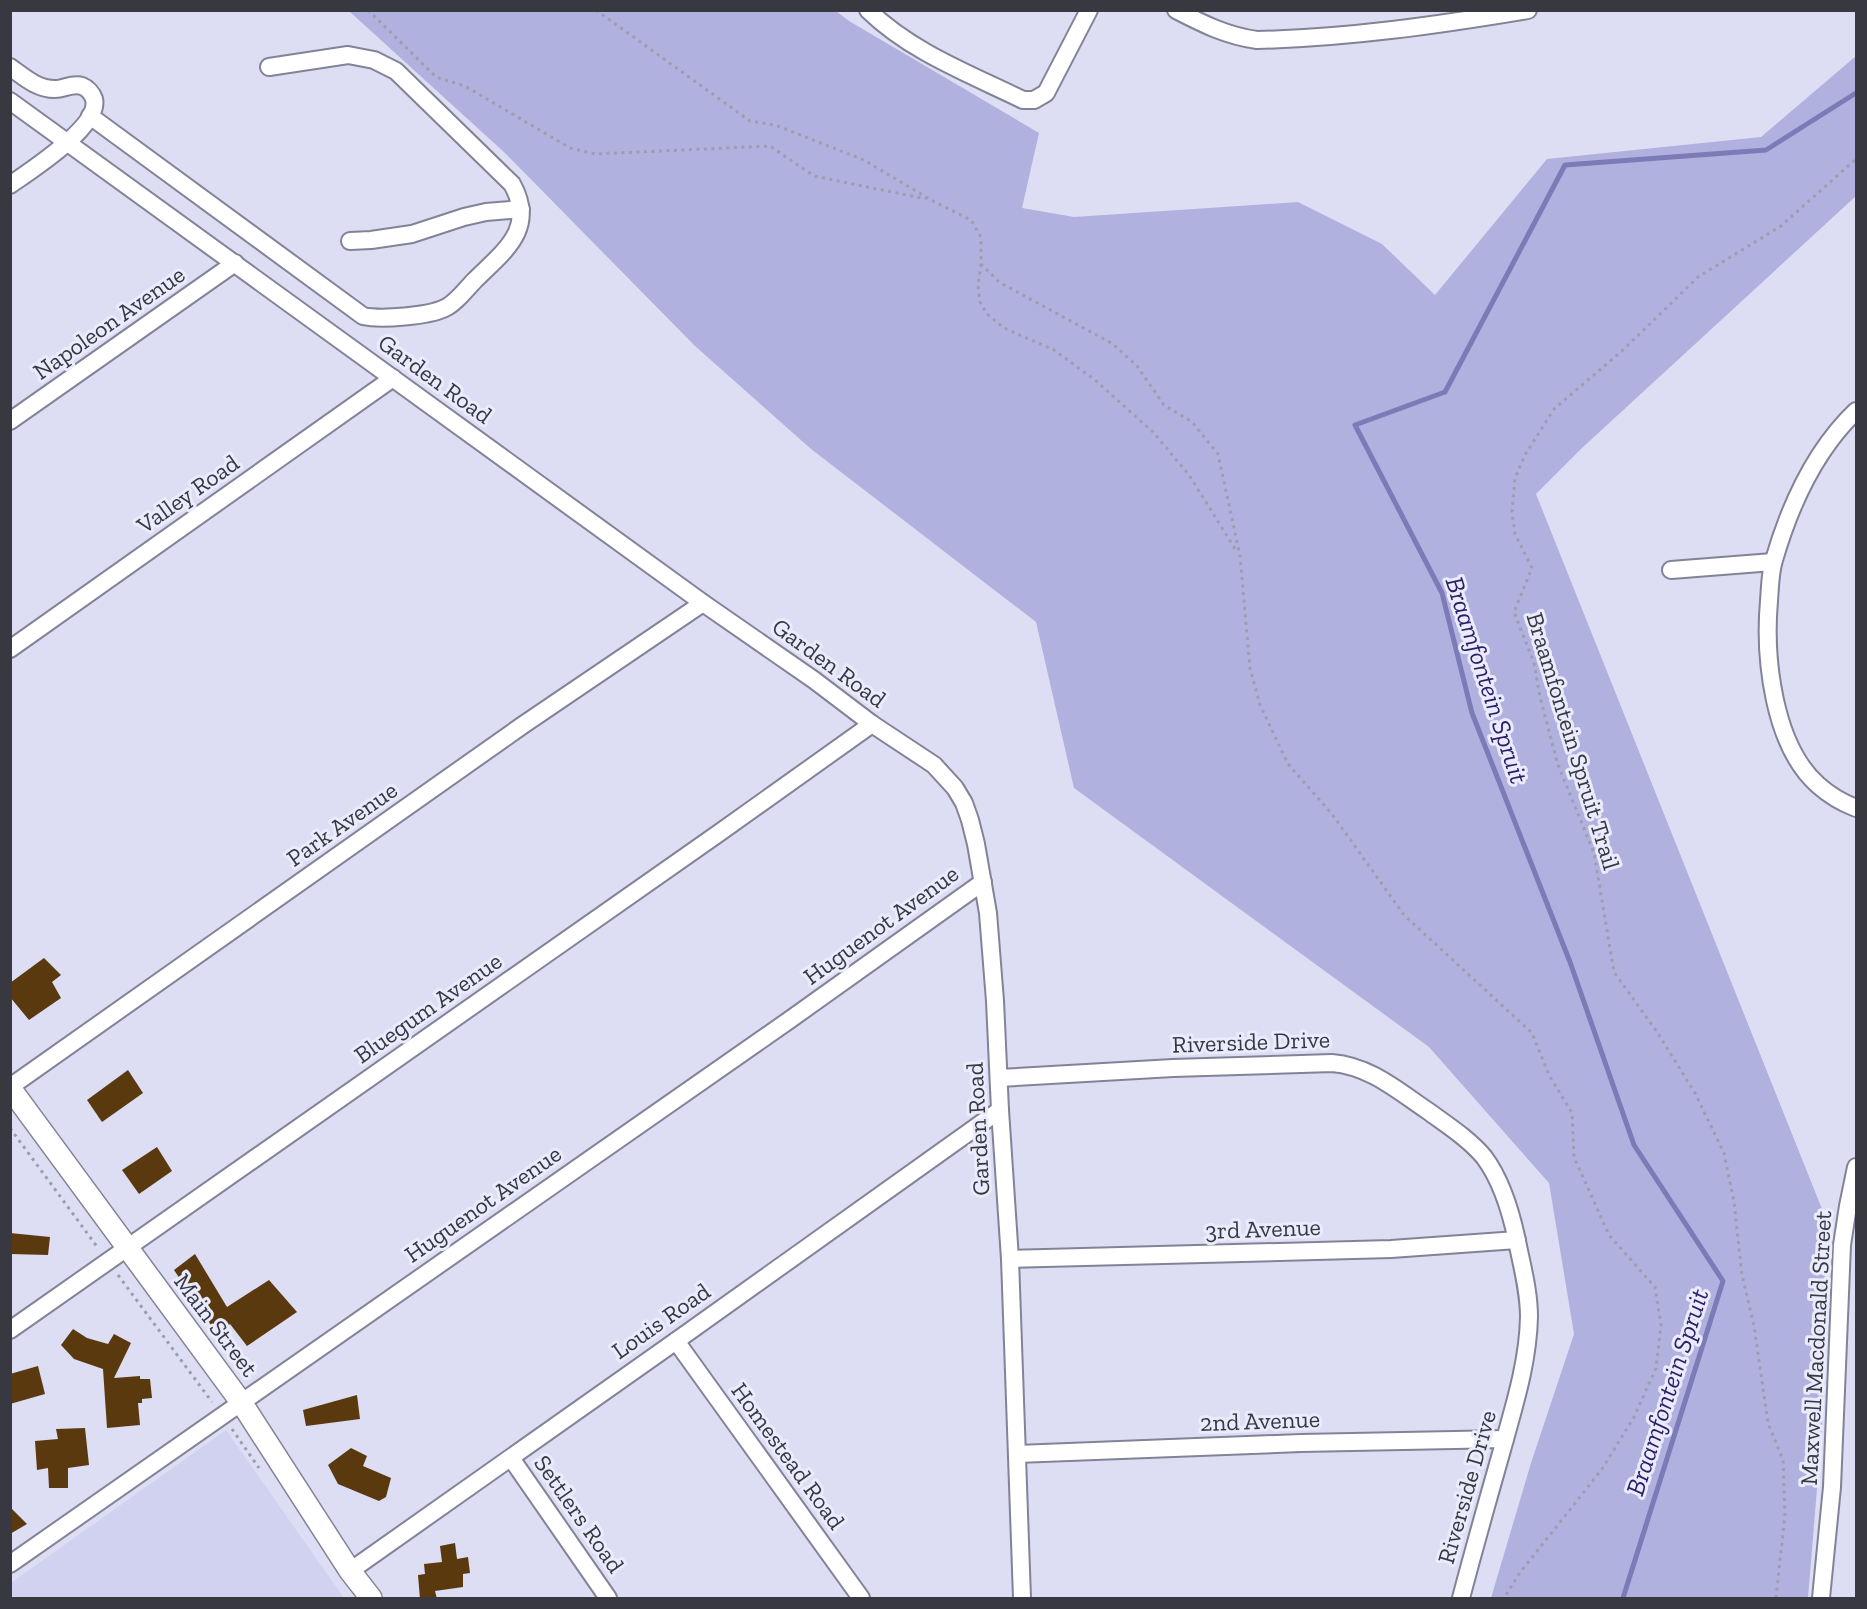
<svg xmlns="http://www.w3.org/2000/svg" width="1867" height="1609" font-family="'Zilla Slab',serif">
<style>
.built{fill:#d1d2ef}
.green{fill:#b1b1df}
.lines{fill:none;stroke-linecap:round;stroke-linejoin:round}
.stream{stroke:#7c7bb7;stroke-width:5}
.building{fill:#5b390f}
.minor-casing{stroke:#828397;stroke-width:20}
.tertiary-casing{stroke:#828397;stroke-width:24}
.path{stroke:#9d9dae;stroke-width:3;stroke-dasharray:3 4.5;stroke-linecap:butt}
.minor{stroke:#fff;stroke-width:16}
.tertiary{stroke:#fff;stroke-width:21}
.labels{text-anchor:middle;stroke-width:6;stroke-linejoin:round;paint-order:stroke}
.street-label{font-size:24px;fill:#383841;stroke:#eaebfd}
.water-label{font-size:26px;font-style:italic;fill:#2b1e67;stroke:#eaebfd}
</style>
<rect width="100%" height="100%" fill="#ddddf3"/>
<polygon class="built" points="226,1430 344,1598 11,1598 11,1583"/>
<polygon class="green" points="349,11 836,11 849,21 1039,133 1022,208 1074,217 1298,202 1382,244 1435,295 1547,159 1761,137 1856,56 1856,196 1582,448 1536,494 1826,1219 1822,1428 1808,1598 1491,1598 1531,1463 1574,1334 1549,1183 1429,1047 1074,788 1036,622 811,449 695,346 505,153"/>
<g class="lines">
<polyline class="stream" points="1623,1598 1723,1281 1634,1145 1570,962 1472,713 1442,593 1355,425 1445,392 1565,165 1766,150 1856,93"/>
</g>
<g class="building">
<polygon points="44,958 61,975 52,982 61,998 29,1020 10,997 10,983"/>
<polygon points="128,1070 143,1093 102,1122 87,1100"/>
<polygon points="157,1147 172,1171 139,1194 122,1170"/>
<polygon points="10,1233 50,1237 48,1255 10,1254"/>
<polygon points="195,1254 227,1307 269,1280 297,1312 247,1346 230,1324 217,1334 174,1270"/>
<polygon points="73,1329 87,1338 108,1344 114,1334 131,1343 114,1378 140,1376 140,1379 150,1379 152,1398 142,1399 142,1403 138,1403 140,1425 107,1428 103,1369 74,1359 61,1345"/>
<polygon points="38,1366 45,1394 10,1404 10,1374"/>
<polygon points="357,1395 360,1419 306,1426 303,1410"/>
<polygon points="85,1428 89,1465 68,1468 68,1488 49,1488 48,1468 37,1470 35,1441 58,1439 56,1429"/>
<polygon points="351,1448 367,1456 363,1466 391,1478 386,1497 379,1501 338,1484 328,1465"/>
<polygon points="10,1507 27,1524 10,1534"/>
<polygon points="455,1543 457,1559 468,1557 470,1573 463,1574 463,1587 435,1591 437,1599 420,1599 418,1575 425,1574 424,1564 442,1562 440,1546"/>
</g>
<g class="lines">
<defs>
<g id="minor">
<path d="M868,10C911,52 970,74 1023,100H1034L1046,93L1089,10"/>
<path d="M1176,10C1203,24 1227,36 1257,40C1347,38 1438,25 1528,10"/>
<path d="M10,67C24,77 37,89 55,89C64,89 72,83 82,86C87,88 92,93 94,99C101,126 30,171 10,185"/>
<polyline points="10,101 703,603 814,680 872,724 934,765 955,788 964,803 970,820 976,844 988,913 995,1001 1000,1110 1010,1259 1022,1598"/>
<path d="M90,116L363,316C381,320 429,316 445,308C456,303 466,289 475,280C504,251 537,229 512,184L396,71L374,60L348,55L269,67"/>
<polyline points="350,241 371,240 412,234 464,217 486,212 521,209"/>
<path d="M1856,411C1814,451 1790,505 1774,560C1770,573 1770,588 1769,601C1764,657 1773,745 1818,785C1828,794 1843,803 1856,808"/>
<polyline points="10,421 235,263"/>
<polyline points="1671,570 1773,562"/>
<polyline points="10,649 393,378"/>
<path d="M999,1078L1173,1068L1332,1063C1370,1066 1398,1091 1428,1111C1447,1125 1469,1139 1484,1157C1502,1181 1511,1212 1517,1241C1522,1266 1529,1291 1529,1317C1528,1363 1514,1406 1502,1450C1488,1499 1474,1549 1461,1598"/>
<polyline points="10,1087 523,725 703,603"/>
<polyline points="1010,1259 1391,1249 1517,1240"/>
<polyline points="10,1330 719,833 872,724"/>
<polyline points="676,1341 861,1598"/>
<polyline points="1017,1454 1301,1443 1505,1439"/>
<polyline points="511,1458 608,1598"/>
<polyline points="10,1564 788,1021 983,882"/>
<polyline points="350,1571 676,1341 1000,1110"/>
<polyline points="1821,1598 1832,1487 1842,1245 1848,1206 1856,1167"/>
</g>
<polyline id="tertiary" points="10,1088 241,1402 350,1571 371,1598"/>
</defs>
<use href="#minor" class="minor-casing"/>
<use href="#tertiary" class="tertiary-casing"/>
<g class="path">
<polyline points="368,10 436,77 465,86 570,148 595,154 770,146 814,176 926,199"/>
<polyline points="596,10 750,121 775,125 864,160 931,200 971,220 981,237 981,264 999,282 1113,344 1137,366 1164,405 1192,422 1218,454 1240,556 1250,668 1260,705 1288,764 1332,814 1404,915 1532,1033 1549,1075 1572,1113 1574,1157 1609,1235 1655,1287 1661,1325 1656,1368 1634,1417 1602,1469 1519,1574 1504,1598"/>
<polyline points="981,264 978,286 980,302 987,314 1004,328 1054,350 1095,380 1153,432 1189,475 1237,552"/>
<polyline points="10,1128 98,1248"/>
<polyline points="118,1275 212,1402"/>
<polyline points="232,1429 259,1468"/>
<polyline points="1776,1598 1785,1514 1783,1460 1768,1423 1754,1326 1742,1275 1734,1202 1724,1153 1695,1093 1657,1032 1614,972 1594,853 1558,765 1540,697 1534,663 1514,612 1532,568 1515,534 1512,512 1515,478 1525,455 1554,409 1623,350 1698,277 1781,226 1856,159"/>
</g>
<use href="#minor" class="minor"/>
<use href="#tertiary" class="tertiary"/>
</g>
<g class="labels">
<g class="street-label">
<text transform="translate(109 323) rotate(-35)" y="8">Napoleon Avenue</text>
<text transform="translate(435 379) rotate(36)" y="8">Garden Road</text>
<text transform="translate(188 494) rotate(-35)" y="8">Valley Road</text>
<text transform="translate(829 663) rotate(36)" y="8">Garden Road</text>
<text transform="translate(1573 741) rotate(73)" y="8">Braamfontein Spruit Trail</text>
<text transform="translate(342 824) rotate(-35)" y="8">Park Avenue</text>
<text transform="translate(881 925) rotate(-36)" y="8">Huguenot Avenue</text>
<text transform="translate(428 1008) rotate(-35)" y="8">Bluegum Avenue</text>
<text transform="translate(1251 1042) rotate(-2)" y="8">Riverside Drive</text>
<text transform="translate(978 1129) rotate(-93)" y="8">Garden Road</text>
<text transform="translate(483 1204) rotate(-35)" y="8">Huguenot Avenue</text>
<text transform="translate(1263 1229) rotate(-2)" y="8">3rd Avenue</text>
<text transform="translate(661 1321) rotate(-35)" y="8">Louis Road</text>
<text transform="translate(216 1325) rotate(53)" y="8">Main Street</text>
<text transform="translate(1816 1348) rotate(-87)" y="8">Maxwell Macdonald Street</text>
<text transform="translate(1260 1421) rotate(-2)" y="8">2nd Avenue</text>
<text transform="translate(788 1456) rotate(54)" y="8">Homestead Road</text>
<text transform="translate(1467 1487) rotate(-74)" y="8">Riverside Drive</text>
<text transform="translate(579 1514) rotate(55)" y="8">Settlers Road</text>
</g>
<g class="water-label">
<text transform="translate(1487 680) rotate(72)" y="9">Braamfontein Spruit</text>
<text transform="translate(1667 1392) rotate(-72)" y="9">Braamfontein Spruit</text>
</g>
</g>
<rect width="1867" height="1609" fill="none" stroke="#383841" stroke-width="24"/>
</svg>
